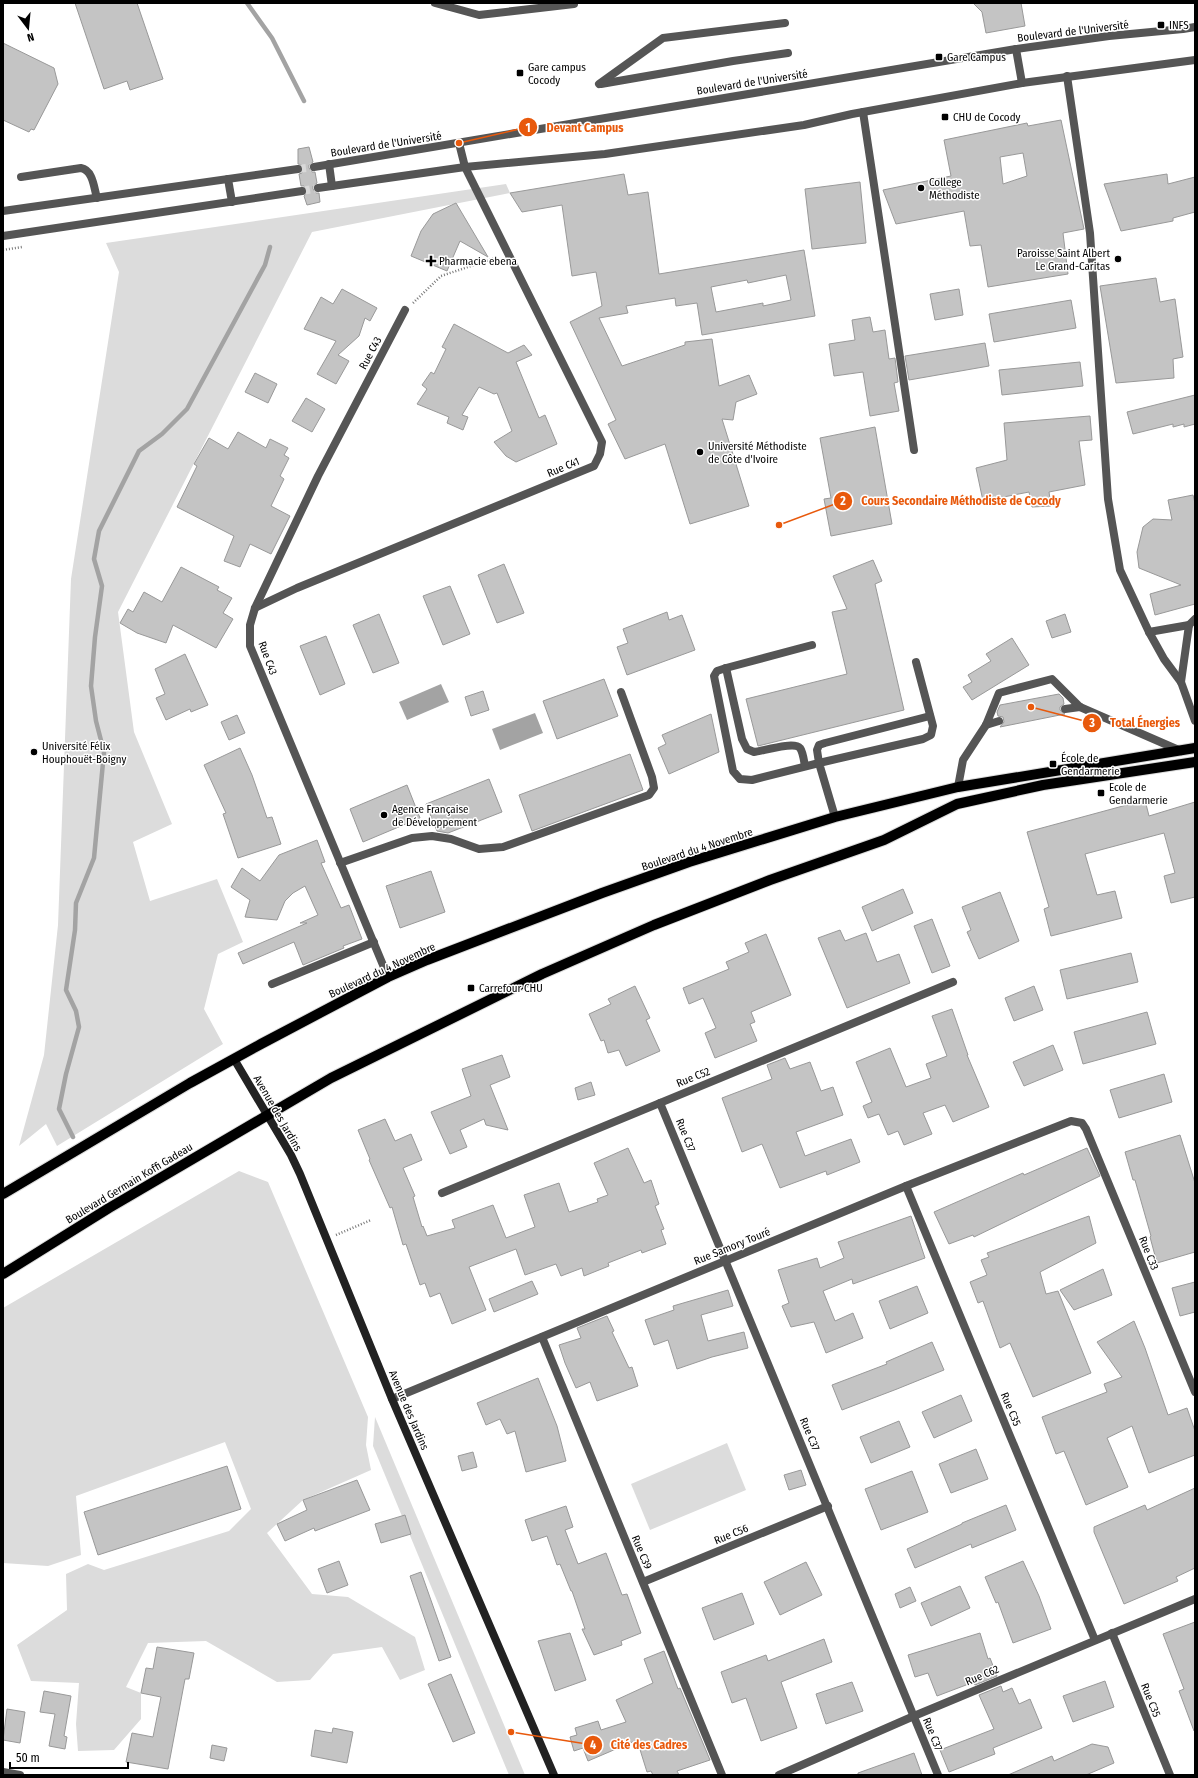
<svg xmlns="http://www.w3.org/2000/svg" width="1198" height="1778" font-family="'Fira Sans Condensed',sans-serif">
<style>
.green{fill:#dcdcdc}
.water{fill:#a3a3a3}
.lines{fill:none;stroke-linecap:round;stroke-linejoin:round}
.stream{stroke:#a3a3a3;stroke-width:4.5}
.building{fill:#c4c4c4;stroke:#999;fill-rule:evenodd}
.tertiary-tunnel{stroke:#d9d9d9;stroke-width:8;stroke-dasharray:8 4;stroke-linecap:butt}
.primary-casing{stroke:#dbdbdb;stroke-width:12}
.path{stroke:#777;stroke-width:2.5;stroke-dasharray:1 2;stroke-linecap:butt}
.service{stroke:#555;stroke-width:8}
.minor{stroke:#555;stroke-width:8}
.tertiary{stroke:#555;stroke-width:8}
.secondary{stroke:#222;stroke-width:8}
.primary{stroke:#000;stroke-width:10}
.poi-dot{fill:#000;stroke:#fff;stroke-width:1.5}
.labels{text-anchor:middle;stroke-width:3;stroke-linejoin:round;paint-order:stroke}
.poi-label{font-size:11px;fill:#000;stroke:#fff;text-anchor:start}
.street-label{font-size:11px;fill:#000;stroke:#fff}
.leader{fill:none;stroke:#e8590c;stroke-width:1.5}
.callout-dot{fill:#e8590c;stroke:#fff;stroke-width:1.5}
.mark-label{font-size:12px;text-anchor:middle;font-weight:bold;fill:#fff}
.callout-label{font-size:12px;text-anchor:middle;font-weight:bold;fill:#e8590c;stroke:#fff;stroke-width:3;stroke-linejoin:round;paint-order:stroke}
</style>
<rect width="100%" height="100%" fill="#fff"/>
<g class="green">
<polygon points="506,184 510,193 312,232 118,612 134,732 172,824 133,842 150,901 217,879 243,942 218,954 204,1009 223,1044 57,1146 46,1124 19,1146 44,1055 58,925 71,579 119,272 106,243"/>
<polygon points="239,1171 268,1182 368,1417 366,1445 371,1470 303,1500 267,1533 312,1594 348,1597 415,1637 425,1670 400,1680 382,1647 333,1654 310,1680 277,1682 206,1641 148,1643 126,1687 141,1693 141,1719 114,1750 78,1751 76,1724 79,1683 31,1681 17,1645 67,1610 66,1574 88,1564 104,1570 229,1531 251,1509 225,1442 76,1496 81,1555 48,1566 3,1563 3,1308"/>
<polygon points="375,1417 525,1775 509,1775 373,1446"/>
<polygon points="727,1443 746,1490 650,1530 631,1484"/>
</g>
<g class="water">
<polygon points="441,684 449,702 407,720 399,702"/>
<polygon points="535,713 543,733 500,750 492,729"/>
</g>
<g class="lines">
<g class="stream">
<polyline points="247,3 272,38 304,101"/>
<polyline points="73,1137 59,1109 66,1074 79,1027 76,1011 66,990 75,930 76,903 94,858 104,752 96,721 91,686 95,637 102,586 94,559 99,531 139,451 162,434 187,409 265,265 270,247"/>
</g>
</g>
<g class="building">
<polygon points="75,3 137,3 163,79 130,90 127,81 104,89"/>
<polygon points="973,3 1021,3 1025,26 986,33 982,12"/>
<polygon points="3,43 54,68 58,84 34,130 31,129 29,132 3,120"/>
<path d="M1061,120L1084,229L1063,233L1068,274L988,287L981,245L970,246L964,211L896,224L883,190L951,176L944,140L1027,123L1028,126ZM1023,153L1027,176L1003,184L1000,157Z"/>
<polygon points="309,147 313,162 309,165 309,168 312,172 315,172 317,183 313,186 313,189 316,193 319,193 320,202 307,205 304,196 307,193 307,190 304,186 301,186 299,174 302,173 303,169 302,165 298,164 298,149"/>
<path d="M624,174L628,195L648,192L659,274L804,250L815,316L702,335L697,303L676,306L675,298L626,306L628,313L599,318L622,366L685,345V342L712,339L719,386L749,375L757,394L736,402L733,420L722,419L749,506L690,524L665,444L625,459L608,424L616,420L570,322L602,306L596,272L572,276L562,205L522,212L510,193ZM786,275L791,300L763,306V303L716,312L711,287L747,280L748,283Z"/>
<polygon points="1167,174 1168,184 1195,177 1195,212 1173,218 1173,221 1121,231 1104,184"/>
<polygon points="860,182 866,243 812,249 805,189"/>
<polygon points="456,203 488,257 460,241 447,271 411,256 421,231 433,214"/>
<polygon points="1156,278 1160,302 1175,299 1183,357 1173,359 1174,378 1116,383 1100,286"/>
<polygon points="342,289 377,308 370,321 365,318 359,336 338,355 349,361 336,384 317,374 336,341 304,329 321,297 333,304"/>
<polygon points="959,289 963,315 935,320 930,294"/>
<polygon points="1071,300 1076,328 994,342 989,314"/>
<polygon points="870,317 873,332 885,330 889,359 895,358 898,382 894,383 899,411 870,416 863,372 834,376 829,344 855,340 852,320"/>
<polygon points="454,324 508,353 524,345 532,355 516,362 539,418 545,415 557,444 516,462 506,456 494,442 512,431 497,393 494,394 479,387 462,415 468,417 463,430 447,423 449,417 417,404 427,389 422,385 431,372 434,374 446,349 442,347"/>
<polygon points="985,343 989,366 909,380 905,356"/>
<polygon points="1080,362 1083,386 1002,395 999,370"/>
<polygon points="255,373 277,384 268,403 245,392"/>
<polygon points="1195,395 1195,424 1184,427 1184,424 1173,427 1173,424 1133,434 1127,412"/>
<polygon points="306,398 325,409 312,432 292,421"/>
<polygon points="1090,416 1092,440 1079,441 1085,485 1049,492 1051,506 1032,507 1029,492 983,501 976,468 1007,460 1004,423"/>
<polygon points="875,427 892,524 831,536 824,499 831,498 820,438"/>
<polygon points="238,432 266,448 270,439 288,448 284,455 289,458 280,476 284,479 271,506 290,516 271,554 250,544 240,567 224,561 234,536 177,507 197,466 194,464 209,438 228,449"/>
<polygon points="1193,495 1195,503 1195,604 1155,615 1150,594 1181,585 1139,568 1137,552 1143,527 1153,519 1172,520 1168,500"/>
<polygon points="873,560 882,581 875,584 904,710 758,746 746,699 847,674 832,612 847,609 833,576"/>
<polygon points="504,564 524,613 497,623 478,575"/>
<polygon points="181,567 219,587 217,590 232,598 223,613 233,619 216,648 173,625 166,643 137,633 120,623 128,609 133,612 144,592 162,602"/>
<polygon points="450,586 470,634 443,645 423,596"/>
<polygon points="667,612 669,620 682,615 695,650 627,675 617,647 628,643 623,629"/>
<polygon points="379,614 399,663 373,673 353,625"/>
<polygon points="1065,614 1071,632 1052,638 1046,621"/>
<polygon points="326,636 345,684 320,695 300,646"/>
<polygon points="1012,638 1029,665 972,700 963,687 972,682 968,675 991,661 986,654"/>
<polygon points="185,654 208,705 191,712 190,709 166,720 156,698 165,694 155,669"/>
<polygon points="604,679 618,716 557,739 543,701"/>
<polygon points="483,691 489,710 471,716 465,697"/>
<polygon points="1059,694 1063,698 1064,704 1060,707 1060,710 1065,714 1000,727 1004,722 1003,717 998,716 997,712 1000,705"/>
<polygon points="711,714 719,752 669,774 658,748 666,744 662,735"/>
<polygon points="237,715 245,733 229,740 221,722"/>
<polygon points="240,748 252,775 267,818 272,817 281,844 238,858 223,814 226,813 204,765"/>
<polygon points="630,754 643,790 532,831 519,795"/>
<polygon points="489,779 502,812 448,833 437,831 426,804"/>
<polygon points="407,785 420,818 363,842 350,809"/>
<polygon points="1145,800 1149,816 1195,802 1195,897 1171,903 1164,876 1175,873 1164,833 1085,854 1097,895 1115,891 1122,918 1051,936 1044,909 1049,907 1027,832"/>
<polygon points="317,840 325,862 321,863 341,908 349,905 362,939 343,946 344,948 303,965 294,942 243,964 238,953 307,923 300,923 318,915 305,886 293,893 285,901 277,920 245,917 250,900 231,887 242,868 260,881 279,855"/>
<polygon points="431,871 445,912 400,928 386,886"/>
<polygon points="903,889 913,913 872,931 862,907"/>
<polygon points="1000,892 1019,941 979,959 967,932 971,930 962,907"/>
<polygon points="932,919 950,966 932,973 914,926"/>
<polygon points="840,930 845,941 866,933 877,962 899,954 910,983 847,1008 818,938"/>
<polygon points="766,934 791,995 751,1012 755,1022 750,1024 757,1041 715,1058 705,1033 716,1028 703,998 689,1004 683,988 729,969 726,962 749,952 745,943"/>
<polygon points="1131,953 1138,982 1067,999 1060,970"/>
<polygon points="635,986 650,1018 646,1020 660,1051 626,1066 619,1050 608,1053 604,1040 601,1041 589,1014 611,1004 608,999"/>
<polygon points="1034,986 1043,1010 1014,1021 1005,998"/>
<polygon points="952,1009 968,1055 967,1055 989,1107 953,1122 945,1105 923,1113 932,1134 904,1145 898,1131 888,1135 879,1114 868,1118 863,1106 872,1102 856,1062 890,1048 906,1087 931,1078 926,1064 947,1056 932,1016"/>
<polygon points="1147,1012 1156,1044 1083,1064 1074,1032"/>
<polygon points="1053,1045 1063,1070 1024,1086 1013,1062"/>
<polygon points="502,1055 510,1077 490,1085 508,1130 486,1125 484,1119 460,1130 467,1147 450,1154 431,1112 471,1096 462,1069"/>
<polygon points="785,1058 790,1069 810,1062 821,1091 833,1087 843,1115 796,1132 805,1156 851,1139 860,1162 827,1175 826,1171 780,1188 762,1144 742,1152 722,1098 772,1079 767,1065"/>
<polygon points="1164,1074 1172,1102 1119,1118 1110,1090"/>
<polygon points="591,1082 595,1095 578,1100 575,1088"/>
<polygon points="385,1119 395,1141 411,1134 422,1160 403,1168 415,1196 413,1197 422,1227 423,1226 427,1236 455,1228 452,1220 493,1205 506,1238 535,1227 524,1195 559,1183 569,1212 598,1202 597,1199 608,1195 594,1163 628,1148 644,1183 651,1180 659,1204 655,1206 664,1229 661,1230 666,1244 642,1253 641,1250 608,1263 609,1266 584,1276 582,1268 561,1276 556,1264 525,1275 516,1249 469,1267 486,1310 452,1324 440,1293 430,1297 425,1283 420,1285 406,1244 403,1245 392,1207 390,1208 369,1160 370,1159 358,1130"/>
<polygon points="1180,1135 1195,1183 1195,1252 1157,1263 1150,1237 1151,1236 1135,1180 1133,1180 1125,1152"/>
<polygon points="1087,1148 1100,1176 974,1237 973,1235 949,1244 934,1212 1023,1173 1024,1175"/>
<polygon points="911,1216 925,1258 853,1284 852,1279 823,1291 835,1321 853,1313 863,1338 826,1353 814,1322 791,1327 782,1306 789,1303 778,1270 817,1258 820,1268 844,1258 838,1242"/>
<polygon points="1089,1216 1096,1243 1040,1272 1046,1294 1058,1291 1091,1373 1033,1397 1010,1343 1000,1348 983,1301 978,1303 970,1282 987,1275 981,1260 989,1257 987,1253"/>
<polygon points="1103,1269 1112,1295 1074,1310 1060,1290"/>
<polygon points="532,1281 538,1294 494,1312 489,1299"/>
<polygon points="1195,1282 1195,1312 1180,1316 1172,1288"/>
<polygon points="917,1286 928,1313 890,1329 879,1301"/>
<polygon points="728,1290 733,1306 701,1315 708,1341 744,1332 748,1348 712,1357 677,1369 668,1340 654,1345 645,1320 674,1310 673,1306"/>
<polygon points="607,1316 614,1331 612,1332 629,1368 632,1367 638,1386 597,1401 590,1382 576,1388 565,1363 559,1345 581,1338 577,1328"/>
<polygon points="1134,1321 1145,1348 1168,1415 1187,1408 1195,1431 1195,1455 1149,1473 1132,1426 1107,1438 1128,1487 1086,1505 1064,1451 1056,1454 1042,1417 1107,1392 1104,1384 1122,1377 1097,1342"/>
<polygon points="932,1342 944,1370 897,1389 842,1410 832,1385 887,1364 886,1362"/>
<polygon points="538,1378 557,1426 566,1461 526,1472 515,1431 507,1434 500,1419 486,1425 477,1403"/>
<polygon points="961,1395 972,1421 934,1438 922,1412"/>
<polygon points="899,1421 910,1447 871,1463 860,1437"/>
<polygon points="976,1449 988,1479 951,1493 939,1464"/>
<polygon points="473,1452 477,1467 462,1471 458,1456"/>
<polygon points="227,1466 241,1509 98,1555 84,1512"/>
<polygon points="801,1470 806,1485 789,1490 784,1475"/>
<polygon points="912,1471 928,1512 881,1530 865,1489"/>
<polygon points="357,1480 370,1510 315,1531 314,1528 285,1541 277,1524 307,1510 303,1500"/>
<polygon points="1195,1488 1195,1568 1176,1577 1178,1581 1124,1604 1094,1532 1094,1527 1145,1505 1147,1510"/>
<polygon points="1006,1505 1016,1530 972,1548 971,1544 915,1568 907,1549 962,1524 962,1523"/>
<polygon points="566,1506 573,1527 565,1530 578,1564 606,1553 622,1595 627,1594 641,1633 621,1641 622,1645 594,1655 582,1629 585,1629 572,1591 571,1591 560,1564 557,1565 547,1536 532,1541 525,1520"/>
<polygon points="405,1515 411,1534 381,1543 375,1524"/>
<polygon points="339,1561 348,1585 327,1593 318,1569"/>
<polygon points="1023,1561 1039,1596 1051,1629 1013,1643 998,1602 996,1603 985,1577"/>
<polygon points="806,1562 822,1595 780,1615 764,1582"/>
<polygon points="421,1572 451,1657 439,1661 410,1576"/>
<polygon points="960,1586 970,1608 931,1626 921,1603"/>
<polygon points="910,1587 916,1601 900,1608 895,1594"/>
<polygon points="742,1593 754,1624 714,1640 702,1608"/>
<polygon points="1195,1622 1195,1731 1194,1731 1179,1691 1184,1689 1163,1634"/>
<polygon points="570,1633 586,1680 555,1691 538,1641"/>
<polygon points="980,1633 988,1659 990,1658 997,1676 975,1685 974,1682 937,1696 928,1673 915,1677 908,1655"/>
<polygon points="824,1639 832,1662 781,1682 797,1728 761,1741 746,1698 732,1703 721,1672 766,1655 768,1661"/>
<polygon points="157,1647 194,1653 189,1679 185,1679 168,1769 126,1762 132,1733 153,1737 161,1697 141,1693 146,1668 153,1669"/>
<polygon points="664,1651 678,1689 680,1688 710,1760 677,1771 679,1775 653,1775 651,1771 647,1772 637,1740 588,1761 583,1748 574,1751 570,1737 577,1735 575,1728 598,1721 601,1730 626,1722 616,1700 653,1683 644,1659"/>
<polygon points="451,1674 475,1733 453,1742 428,1684"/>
<polygon points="1105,1681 1114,1707 1073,1722 1063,1696"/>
<polygon points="852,1682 863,1711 826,1724 816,1694"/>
<polygon points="1001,1686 1003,1692 1012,1688 1019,1704 1030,1699 1042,1728 993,1748 995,1754 949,1772 940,1750 994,1729 979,1695"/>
<polygon points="44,1691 71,1696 64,1736 67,1737 65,1749 49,1746 55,1714 40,1712"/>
<polygon points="7,1709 25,1712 20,1743 3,1740"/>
<polygon points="333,1728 353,1732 347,1763 311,1756 315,1730 332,1733"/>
<polygon points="1092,1744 1108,1747 1114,1763 1086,1775 1008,1775 1052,1756 1054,1761"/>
<polygon points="212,1745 227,1748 224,1761 210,1758"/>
<polygon points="914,1753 922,1775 858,1775 858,1773"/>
</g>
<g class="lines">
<g class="tertiary-tunnel">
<polyline points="298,169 314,167"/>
<polyline points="302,191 318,188"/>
</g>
<defs>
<g id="primary">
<polyline points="3,1194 190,1083 261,1044 388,977 427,960 602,893 689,862 835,817 958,787 1195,748"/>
<polyline points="3,1274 109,1208 331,1078 542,974 654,925 770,880 884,840 957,804 1043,785 1195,762"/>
</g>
</defs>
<use href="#primary" class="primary-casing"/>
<g class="path">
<polyline points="3,250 22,247"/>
<polyline points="413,303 441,276 498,257"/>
<polyline points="336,1235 371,1220"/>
</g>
<g class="service">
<polyline points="435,3 479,15 574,4"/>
<polyline points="1067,76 1090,233 1108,499 1120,570 1149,632 1164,659 1181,682 1195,721"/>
<polyline points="599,84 663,38 785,23"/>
<polyline points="601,84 733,61 788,53"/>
<polyline points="863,112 914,450"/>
<path d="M21,177L81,168C93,170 94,188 97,198"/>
<polyline points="1149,632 1189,625"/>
<polyline points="812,645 726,668 717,671 714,676 733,771 740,779 752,780 819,763 817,750 819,745 825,743 930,716"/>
<path d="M726,668L742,739L747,749L754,752C763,751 794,741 800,748C803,752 804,761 805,766"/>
<polyline points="1181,682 1189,625 1195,619"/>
<polyline points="1065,709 1080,707"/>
<polyline points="986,725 999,721"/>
<polyline points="958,787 963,760 986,725 999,693 1052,679 1080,707 1181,751"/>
<polyline points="835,817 819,763 923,739 931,735 933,726 916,662"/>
<polyline points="340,863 412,838 432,836 451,839 479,849 503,847 649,795 654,788 652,777 621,692"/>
<polyline points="272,984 374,942"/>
<polyline points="3,1772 20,1775"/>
</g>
<g class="minor">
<polyline points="255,608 297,588 594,466 600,454 602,442 465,167 459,143"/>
<polyline points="388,977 250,646 250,625 255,608 318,476 405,310"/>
<polyline points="660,1103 938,1775"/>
<polyline points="906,1186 1095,1640"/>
<polyline points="442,1193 953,982"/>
<polyline points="542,1337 722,1775"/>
<polyline points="392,1399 906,1186 1071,1121 1082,1123 1086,1129 1195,1392"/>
<polyline points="643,1582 828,1506"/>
<polyline points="1112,1633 1170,1775"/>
<polyline points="779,1775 914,1716 1195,1599"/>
</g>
<g class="tertiary">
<polyline points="1016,49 1022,83"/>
<polyline points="329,164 332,186"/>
<polyline points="314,167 1016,49 1109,36 1183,29 1195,27"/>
<polyline points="228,179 232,202"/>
<polyline points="318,188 465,167 605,154 804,125 852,114 1022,83 1195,60"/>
<polyline points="3,211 298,169"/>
<polyline points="3,236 302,191"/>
</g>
<polyline class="secondary" points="234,1059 291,1155 300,1174 392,1399 554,1775"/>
<use href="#primary" class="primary"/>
</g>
<g class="poi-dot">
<rect x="1157" y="21" width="8" height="8" rx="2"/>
<rect x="935" y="53" width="8" height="8" rx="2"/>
<rect x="516" y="69" width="8" height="8" rx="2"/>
<rect x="941" y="113" width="8" height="8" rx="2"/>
<circle cx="921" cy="188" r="4"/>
<circle cx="1118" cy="259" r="4"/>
<path d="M429 255h4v4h4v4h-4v4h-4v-4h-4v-4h4z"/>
<circle cx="700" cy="452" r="4"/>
<circle cx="34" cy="752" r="4"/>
<rect x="1049" y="760" width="8" height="8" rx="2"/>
<rect x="1097" y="789" width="8" height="8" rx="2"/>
<circle cx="384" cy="815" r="4"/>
<rect x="467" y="984" width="8" height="8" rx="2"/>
</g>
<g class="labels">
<g class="poi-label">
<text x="1169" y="29">INFS</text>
<text x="947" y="61">Gare Campus</text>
<text x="528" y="71">Gare campus<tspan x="528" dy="13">Cocody</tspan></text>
<text x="953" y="121">CHU de Cocody</text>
<text x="929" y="186">College<tspan x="929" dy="13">Méthodiste</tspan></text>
<text x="1110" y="257" text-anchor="end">Paroisse Saint Albert<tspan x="1110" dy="13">Le Grand-Caritas</tspan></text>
<text x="439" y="265">Pharmacie ebena</text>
<text x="708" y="450">Université Méthodiste<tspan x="708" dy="13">de Côte d'Ivoire</tspan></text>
<text x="42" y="750">Université Félix<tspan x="42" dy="13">Houphouët-Boigny</tspan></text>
<text x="1061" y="762">École de<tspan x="1061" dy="13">Gendarmerie</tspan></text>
<text x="1109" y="791">Ecole de<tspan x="1109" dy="13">Gendarmerie</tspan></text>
<text x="392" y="813">Agence Française<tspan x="392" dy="13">de Développement</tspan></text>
<text x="479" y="992">Carrefour CHU</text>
</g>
<g class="street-label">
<text transform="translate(1073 31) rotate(-7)" y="4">Boulevard de l'Université</text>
<text transform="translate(752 82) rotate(-9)" y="4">Boulevard de l'Université</text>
<text transform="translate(386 144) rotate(-9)" y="4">Boulevard de l'Université</text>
<text transform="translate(370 353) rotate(-62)" y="4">Rue C43</text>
<text transform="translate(563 467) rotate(-23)" y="4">Rue C41</text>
<text transform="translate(268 658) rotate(70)" y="4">Rue C43</text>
<text transform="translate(697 849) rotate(-18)" y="4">Boulevard du 4 Novembre</text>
<text transform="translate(382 970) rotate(-25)" y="4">Boulevard du 4 Novembre</text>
<text transform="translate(693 1077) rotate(-22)" y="4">Rue C52</text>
<text transform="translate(278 1113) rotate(60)" y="4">Avenue des Jardins</text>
<text transform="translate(686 1135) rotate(68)" y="4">Rue C37</text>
<text transform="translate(129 1183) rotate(-31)" y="4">Boulevard Germain Koffi Gadeau</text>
<text transform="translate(732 1246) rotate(-22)" y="4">Rue Samory Touré</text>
<text transform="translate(1149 1253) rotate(68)" y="4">Rue C33</text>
<text transform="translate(1011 1409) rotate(67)" y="4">Rue C35</text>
<text transform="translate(409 1410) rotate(67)" y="4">Avenue des Jardins</text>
<text transform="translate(810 1434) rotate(67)" y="4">Rue C37</text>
<text transform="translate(731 1534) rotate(-22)" y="4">Rue C56</text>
<text transform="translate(642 1552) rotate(67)" y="4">Rue C39</text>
<text transform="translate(982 1675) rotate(-23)" y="4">Rue C62</text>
<text transform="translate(1151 1700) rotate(68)" y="4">Rue C35</text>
<text transform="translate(933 1734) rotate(68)" y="4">Rue C37</text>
</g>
</g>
<path class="leader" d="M459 143L528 127M779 525L843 501M1031 707L1092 723M511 1732L593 1745"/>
<g class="callout-dot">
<circle cx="459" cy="143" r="4"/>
<circle cx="779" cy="525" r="4"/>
<circle cx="1031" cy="707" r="4"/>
<circle cx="511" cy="1732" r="4"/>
<circle cx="528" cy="127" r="10"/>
<circle cx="843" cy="501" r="10"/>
<circle cx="1092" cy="723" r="10"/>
<circle cx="593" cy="1745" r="10"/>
</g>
<g class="mark-label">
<text x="528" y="132">1</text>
<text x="843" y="505">2</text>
<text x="1092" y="727">3</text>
<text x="593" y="1749">4</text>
</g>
<g class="callout-label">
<text x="585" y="132">Devant Campus</text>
<text x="961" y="505">Cours Secondaire Méthodiste de Cocody</text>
<text x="1145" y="727">Total Énergies</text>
<text x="649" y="1749">Cité des Cadres</text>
</g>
<rect width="1198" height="1778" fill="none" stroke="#000000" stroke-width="8"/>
<g transform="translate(28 28) rotate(164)" stroke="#ffffff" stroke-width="3" paint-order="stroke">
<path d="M0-3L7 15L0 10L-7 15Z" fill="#000000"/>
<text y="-6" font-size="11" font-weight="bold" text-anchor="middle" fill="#000000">N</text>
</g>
<path d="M10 1762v6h118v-6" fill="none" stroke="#000000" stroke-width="2"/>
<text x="16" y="1762" font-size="12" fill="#000000" stroke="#ffffff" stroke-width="3" paint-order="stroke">50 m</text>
</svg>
